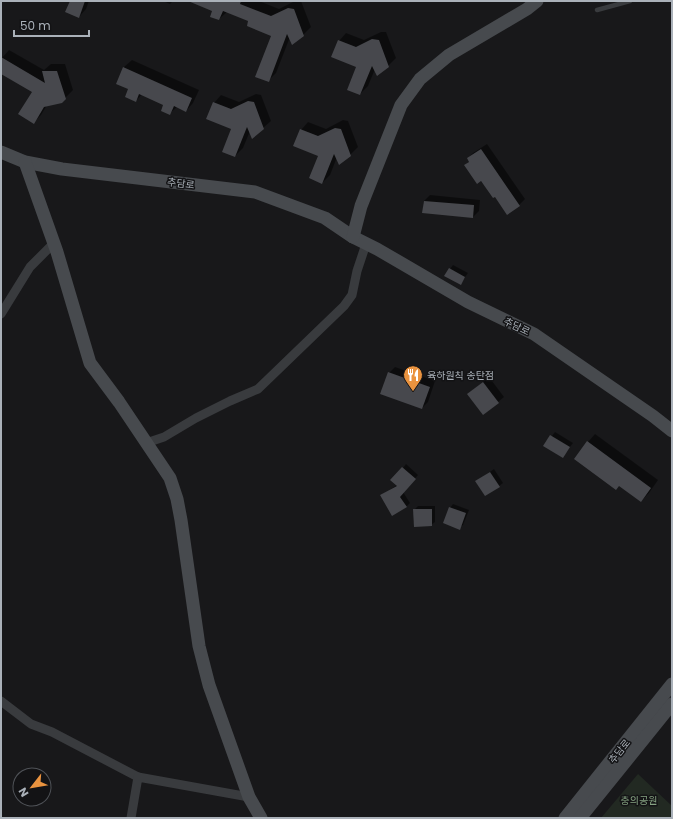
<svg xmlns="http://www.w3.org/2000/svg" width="673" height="819" font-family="Poppins,'Noto Sans KR',sans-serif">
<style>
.green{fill:#222922}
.shadow{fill:#0007}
.building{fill:#47484d}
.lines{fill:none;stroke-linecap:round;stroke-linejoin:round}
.lane{stroke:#393b3e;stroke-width:4.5}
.street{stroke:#393b3e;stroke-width:9}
.secondary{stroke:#474a4e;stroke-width:13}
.labels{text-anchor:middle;stroke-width:3;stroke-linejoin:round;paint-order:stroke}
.street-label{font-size:10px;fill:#aab1b9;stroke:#131315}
.poi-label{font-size:10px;fill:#aab1b9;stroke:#131315;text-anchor:start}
.park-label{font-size:10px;fill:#86a382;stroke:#131315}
</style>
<rect width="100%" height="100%" fill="#18181a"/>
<polygon class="green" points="638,774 672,806 672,818 601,818"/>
<g class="shadow">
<polygon points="71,1 89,1 86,9 79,17"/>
<polygon points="163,1 173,1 170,4"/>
<polygon points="189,1 259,1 279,9 295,1 301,1 311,27 303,35 290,37 276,73 268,81 273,35 250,21 227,12 219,19 213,10"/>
<polygon points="381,32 386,32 396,58 388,66 375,69 368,86 360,94 357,66 339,41 346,33 364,40"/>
<polygon points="9,50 44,70 51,64 65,64 73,90 61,102 47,105 41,115 34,122 33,91 1,72 1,59"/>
<polygon points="132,60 199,90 193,103 186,111 177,107 169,114 165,104 142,94 136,101 129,89 117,83 124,67"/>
<polygon points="256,94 261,95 271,121 263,128 250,131 243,148 235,156 232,129 214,103 221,95 239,102"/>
<polygon points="343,120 348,121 358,147 350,155 337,157 330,175 322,183 319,155 301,130 308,122 326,129"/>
<polygon points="487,144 525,199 519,205 495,196 465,165 470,161 468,158 473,153"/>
<polygon points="430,195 480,200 479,211 473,217 423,212 424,201"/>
<polygon points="453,265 468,273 460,284 450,269"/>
<polygon points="395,367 435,381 428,402 422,408 389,373"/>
<polygon points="489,377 504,397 498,402 468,394"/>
<polygon points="555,432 573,443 562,457 545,445"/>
<polygon points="595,434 658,480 649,493 641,501 619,485 588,442"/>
<polygon points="406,464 418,475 403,492 410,503 406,507 381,496 397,485 403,468"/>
<polygon points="494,469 503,483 499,486 477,481"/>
<polygon points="453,504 469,510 463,525 459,528 450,508"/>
<polygon points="418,506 435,506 435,522 431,525 414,510"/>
</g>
<g class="building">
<polygon points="70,1 85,1 79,18 65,12"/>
<polygon points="188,1 241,1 240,4 271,16 288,8 294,9 304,36 292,45 287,34 269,82 255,77 271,36 247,26 248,21 223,11 219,20 210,17 212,11"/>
<polygon points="372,39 379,40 389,67 377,76 372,66 360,95 347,90 356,67 331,57 338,40 356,47"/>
<polygon points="1,57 45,83 42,71 57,71 66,99 62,103 44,107 34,124 18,114 32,92 1,74"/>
<polygon points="123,67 192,98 186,112 174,106 170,115 161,111 163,105 139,94 136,102 125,97 128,89 116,84"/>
<polygon points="248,101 254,102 264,129 252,139 247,127 235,157 222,152 231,129 206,119 213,102 231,109"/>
<polygon points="335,128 341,129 351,156 339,165 334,154 322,184 309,178 318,156 293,146 300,129 318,136"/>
<polygon points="481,149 520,206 507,215 495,197 493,198 481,181 477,184 464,165 469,162 467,158"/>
<polygon points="424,201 474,205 473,218 422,213"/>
<polygon points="449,268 465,277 461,285 444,276"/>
<polygon points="388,372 430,387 422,409 380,394"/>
<polygon points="483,382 499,403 483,415 467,394"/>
<polygon points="550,435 570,447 563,458 543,446"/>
<polygon points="587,441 651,488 641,502 619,486 616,490 574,459"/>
<polygon points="402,467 416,479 400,497 407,507 392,516 380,495 397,486 390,480"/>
<polygon points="490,472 500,487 485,496 475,481"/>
<polygon points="449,507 466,513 460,530 443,523"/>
<polygon points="413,509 432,509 432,526 414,527"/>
</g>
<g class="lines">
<polyline class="lane" points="597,10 630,1"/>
<g class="street">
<polyline points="1,314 30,267 54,243"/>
<polyline points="146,443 164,437 196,418 230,401 258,389 344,306 352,295 357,271 366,244"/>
<polyline points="1,701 31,724 52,732 138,777"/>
<polyline points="131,818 138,777 249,797"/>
</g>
<g class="secondary">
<polyline points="1,152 25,162 62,169 255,192 325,218 353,237 377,249 468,302 534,334 653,416 672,431"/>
<polyline points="25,162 57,252 90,363 119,402 170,478 177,499 181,520 199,646 209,685 249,797 261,818"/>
<polyline points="353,237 361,206 401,105 420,79 449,55 527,9 537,1"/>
<polyline points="565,818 672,684"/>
<polyline points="580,818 672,704"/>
</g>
</g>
<defs>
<symbol id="restaurant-pin" viewBox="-11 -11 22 30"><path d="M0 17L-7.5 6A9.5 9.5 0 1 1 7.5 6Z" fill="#ea933f" stroke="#131315"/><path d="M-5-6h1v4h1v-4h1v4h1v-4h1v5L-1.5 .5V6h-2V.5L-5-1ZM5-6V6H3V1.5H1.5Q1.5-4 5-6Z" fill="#fff"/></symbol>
</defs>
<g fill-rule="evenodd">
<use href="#restaurant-pin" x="402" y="364" width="22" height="30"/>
</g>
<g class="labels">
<g class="street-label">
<text transform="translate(181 183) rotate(7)" y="4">추담로</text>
<text transform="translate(517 326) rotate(26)" y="4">추담로</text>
<text transform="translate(619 751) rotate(-51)" y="4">추담로</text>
</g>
<g class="poi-label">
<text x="427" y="379">육하원칙 송탄점</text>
</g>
<g class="park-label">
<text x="639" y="804">충의공원</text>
</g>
</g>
<rect width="673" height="819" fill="none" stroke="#aab1b9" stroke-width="4"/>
<g transform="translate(32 787) rotate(239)"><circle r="19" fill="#131315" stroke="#4f5257"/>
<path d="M0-3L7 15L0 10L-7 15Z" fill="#ea933f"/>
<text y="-6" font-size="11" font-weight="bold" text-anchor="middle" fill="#aab1b9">N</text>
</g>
<path d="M14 30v6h75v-6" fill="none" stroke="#aab1b9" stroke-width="2"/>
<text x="20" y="30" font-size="12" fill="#aab1b9" stroke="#131315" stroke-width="3" paint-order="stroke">50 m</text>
</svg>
